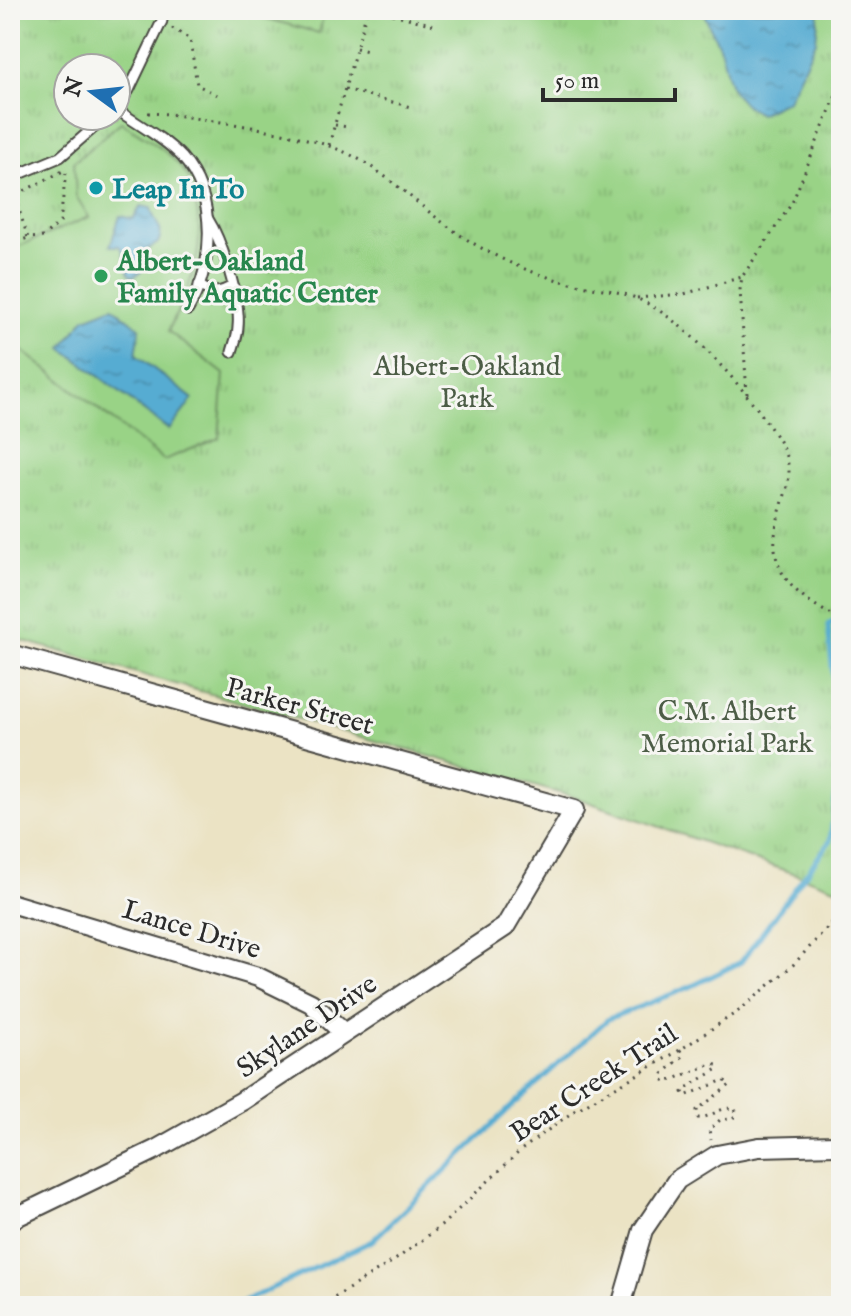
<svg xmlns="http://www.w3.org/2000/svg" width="851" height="1316" font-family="'IM FELL English',serif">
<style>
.park{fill:url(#park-tufts);stroke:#627f58;stroke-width:2;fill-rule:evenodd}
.pitch{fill:#99d386;stroke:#627f58;stroke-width:2}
.water{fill:url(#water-ripples);stroke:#406c7e;stroke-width:2}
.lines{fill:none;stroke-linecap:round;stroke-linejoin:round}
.stream{stroke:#56acd2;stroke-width:5}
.lane-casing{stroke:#484742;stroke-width:13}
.street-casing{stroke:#484742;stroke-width:22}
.path{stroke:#484742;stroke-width:3;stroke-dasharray:2 6;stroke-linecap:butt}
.lane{stroke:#fff;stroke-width:9}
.street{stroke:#fff;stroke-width:18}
.culture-dot{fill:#0f9aa8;stroke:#f6f6f2;stroke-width:3}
.leisure-dot{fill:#2e9e5b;stroke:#f6f6f2;stroke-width:3}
.labels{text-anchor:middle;stroke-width:6;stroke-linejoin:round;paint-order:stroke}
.culture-label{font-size:28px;font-weight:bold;fill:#0d838f;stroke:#f6f6f2;text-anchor:start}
.leisure-label{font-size:28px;font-weight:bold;fill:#27864d;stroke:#f6f6f2;text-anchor:start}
.park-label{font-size:28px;fill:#4c5d46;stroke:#f6f6f2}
.street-label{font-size:28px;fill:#2b2b2b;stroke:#f6f6f2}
</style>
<defs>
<pattern id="park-tufts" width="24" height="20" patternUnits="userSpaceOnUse" patternTransform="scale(2)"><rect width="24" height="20" fill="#99d386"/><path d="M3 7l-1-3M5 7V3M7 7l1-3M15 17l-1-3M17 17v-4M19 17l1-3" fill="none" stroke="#84b574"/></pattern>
<pattern id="water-ripples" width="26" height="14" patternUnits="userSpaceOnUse" patternTransform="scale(2)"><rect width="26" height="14" fill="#56acd2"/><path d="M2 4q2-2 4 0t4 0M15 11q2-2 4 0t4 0" fill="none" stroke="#478cab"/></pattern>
</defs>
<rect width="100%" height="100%" fill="#f6f6f2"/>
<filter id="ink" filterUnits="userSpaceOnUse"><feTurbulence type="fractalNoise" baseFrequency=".0125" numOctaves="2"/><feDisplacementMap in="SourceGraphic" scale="16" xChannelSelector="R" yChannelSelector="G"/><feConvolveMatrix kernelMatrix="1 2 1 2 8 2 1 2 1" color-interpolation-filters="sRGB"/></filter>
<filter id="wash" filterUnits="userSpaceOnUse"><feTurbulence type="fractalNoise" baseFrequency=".006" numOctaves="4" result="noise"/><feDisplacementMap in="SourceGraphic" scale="32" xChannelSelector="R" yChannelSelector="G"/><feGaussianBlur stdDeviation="1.8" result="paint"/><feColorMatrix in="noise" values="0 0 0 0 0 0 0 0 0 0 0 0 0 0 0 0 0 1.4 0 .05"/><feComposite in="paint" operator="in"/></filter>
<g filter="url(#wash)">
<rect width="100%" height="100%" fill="#ebe3c4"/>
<path class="park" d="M10,10H841V890L580,799L10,637ZM68,68H116V116H68Z"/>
<g class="pitch">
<polygon points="259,10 325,10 319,33 257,16"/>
<path d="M121,122C144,137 173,152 188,177C191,182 192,189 193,195C209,246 191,286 168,331L224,374L219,438L164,460L10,341V250L89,217L76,196L74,162Z"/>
</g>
<g class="water">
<path d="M703,10H819L816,41L788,100L759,114C726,94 731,85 721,51C716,37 707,24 703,10Z"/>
<path d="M141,206L151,208C153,223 166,227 158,243L144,252L141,272L134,277L129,275L122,249L119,246H110L120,216L133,219Z"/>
<polygon points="113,307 140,328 136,355 193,399 169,430 62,348 85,318"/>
</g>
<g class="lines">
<g class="stream">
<polyline points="841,615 828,625 841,755"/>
<polyline points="234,1306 372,1241 511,1107 608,1019 690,987 741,962 830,841 841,755"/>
</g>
</g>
</g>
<g filter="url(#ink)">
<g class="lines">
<defs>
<g id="lane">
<polyline points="116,107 129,90 162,21"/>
<path d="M116,109C137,124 164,138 182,157C218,198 214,265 188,310"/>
<polyline points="10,178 60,157 107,116"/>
<path d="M208,219C222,241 241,301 238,327C238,335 234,344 232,352"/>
<path d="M199,285C211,294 220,294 232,286"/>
</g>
<g id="street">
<polyline points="10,654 574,810 505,927 242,1101 155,1150 10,1220"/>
<polyline points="10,903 258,977 311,1003 344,1033"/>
<polyline points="621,1306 643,1230 677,1180 717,1155 759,1147 836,1145"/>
</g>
</defs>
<use href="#lane" class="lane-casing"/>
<use href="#street" class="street-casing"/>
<g class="path">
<polyline points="377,10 434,25"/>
<polyline points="172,28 190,39 197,85 218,95"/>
<polyline points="356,48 371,52"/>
<polyline points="345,89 414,108"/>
<path d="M148,113L169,114C227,124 318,132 367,164C410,192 440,227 489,252C510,264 538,275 562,281C586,287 615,289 638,299C681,317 737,380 764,418C775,435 788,451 789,472C789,487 781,505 778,519C764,573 797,597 841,620"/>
<polyline points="335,125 347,127"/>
<polyline points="329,145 367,10"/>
<polyline points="15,197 28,238 43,237 60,222 66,172"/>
<polyline points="10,198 67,169"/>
<polyline points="10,238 16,242 28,238"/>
<polyline points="637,298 684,294 742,277"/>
<polyline points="747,394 740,290 742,277 792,203 841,83"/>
<path d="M680,1050L683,1056L663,1074L662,1079L667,1082L711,1064L717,1065L718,1069L686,1088L683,1092L685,1096L724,1080L730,1085L697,1110L698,1118C712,1118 721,1105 735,1109L737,1114L732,1119L720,1120L709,1130L711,1140"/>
<polyline points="321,1306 398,1258 441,1226 521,1150 574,1111 680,1050 740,1010 793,965 841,913"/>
</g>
<use href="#lane" class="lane"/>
<use href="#street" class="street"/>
</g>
</g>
<circle class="culture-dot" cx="96" cy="188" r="8"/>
<circle class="leisure-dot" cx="101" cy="276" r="8"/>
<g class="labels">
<g class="culture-label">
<text x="112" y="198">Leap In To</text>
</g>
<g class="leisure-label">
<text x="117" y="270">Albert-Oakland<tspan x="117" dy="32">Family Aquatic Center</tspan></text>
</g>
<g class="park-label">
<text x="467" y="375">Albert-Oakland<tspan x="467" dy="32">Park</tspan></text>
<text x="727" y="720">C.M. Albert<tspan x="727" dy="32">Memorial Park</tspan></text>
</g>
<g class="street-label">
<text transform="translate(300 705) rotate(15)" y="10">Parker Street</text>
<text transform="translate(192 928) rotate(17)" y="10">Lance Drive</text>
<text transform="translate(306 1025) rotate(-34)" y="10">Skylane Drive</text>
<text transform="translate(593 1082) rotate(-33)" y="10">Bear Creek Trail</text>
</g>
</g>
<rect width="851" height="1316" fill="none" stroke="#f6f6f2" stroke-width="40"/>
<g transform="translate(92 92) rotate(285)"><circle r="38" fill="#f6f6f2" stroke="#a5a5a2" stroke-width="2"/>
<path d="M0-6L14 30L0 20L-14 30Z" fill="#1f6fb2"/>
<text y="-12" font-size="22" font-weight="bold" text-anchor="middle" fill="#2b2b2b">N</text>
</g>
<path d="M543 88v12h132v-12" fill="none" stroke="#2b2b2b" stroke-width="4"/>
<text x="555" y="88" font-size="24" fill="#2b2b2b" stroke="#f6f6f2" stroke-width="6" paint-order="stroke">50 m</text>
</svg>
